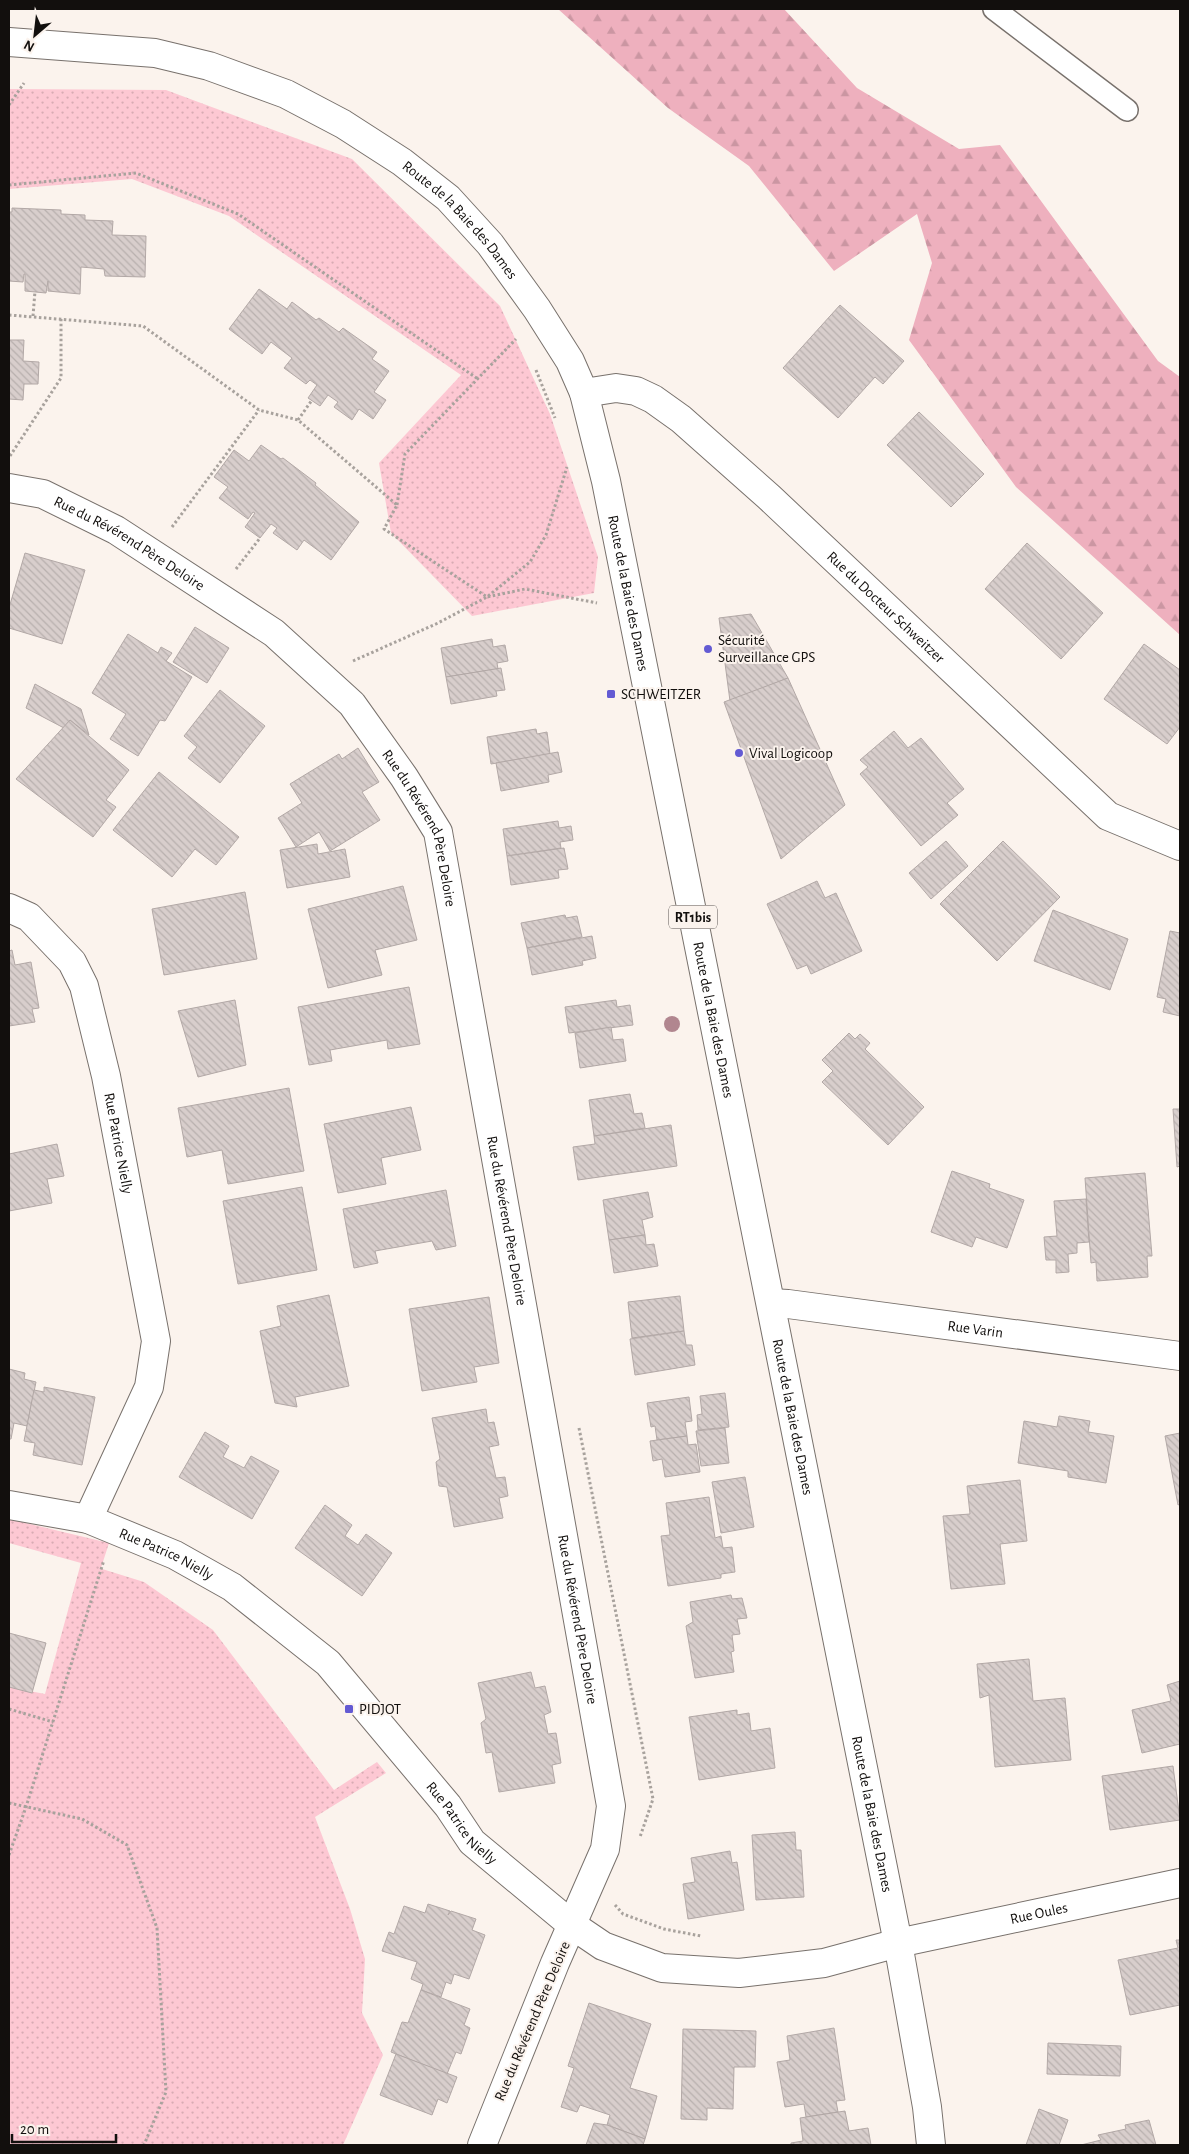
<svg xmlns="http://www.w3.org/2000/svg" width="1189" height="2154" font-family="'Alegreya Sans',sans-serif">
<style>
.grass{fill:url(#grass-dots)}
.forest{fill:url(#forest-firs)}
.building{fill:url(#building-back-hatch);stroke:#b2a8a6}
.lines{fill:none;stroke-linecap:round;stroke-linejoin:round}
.lane-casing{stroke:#78716c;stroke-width:24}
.street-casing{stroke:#78716c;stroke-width:30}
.secondary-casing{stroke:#78716c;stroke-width:30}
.primary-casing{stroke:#78716c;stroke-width:30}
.path{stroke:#a8a29d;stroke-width:3;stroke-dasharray:2.5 2.5;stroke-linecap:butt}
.lane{stroke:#fff;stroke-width:21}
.street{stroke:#fff;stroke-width:28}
.secondary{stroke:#fff;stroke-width:28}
.primary{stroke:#fff;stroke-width:28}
.tree{fill:#b1868f}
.poi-dot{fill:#635ad3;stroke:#fbf3ed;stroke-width:2}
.labels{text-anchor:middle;stroke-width:4;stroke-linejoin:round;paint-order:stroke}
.shield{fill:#fbf3ed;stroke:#585350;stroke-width:1}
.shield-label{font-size:14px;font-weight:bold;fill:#120f0d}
.street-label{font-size:15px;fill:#120f0d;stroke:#fbf3ed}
.poi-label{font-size:15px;fill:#120f0d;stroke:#fbf3ed;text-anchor:start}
</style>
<defs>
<pattern id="grass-dots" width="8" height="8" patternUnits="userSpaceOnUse" patternTransform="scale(1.25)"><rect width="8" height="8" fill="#fdc8d3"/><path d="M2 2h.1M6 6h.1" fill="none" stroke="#d8abb4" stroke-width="1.8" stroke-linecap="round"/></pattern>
<pattern id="forest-firs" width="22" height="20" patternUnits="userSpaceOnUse" patternTransform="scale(1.25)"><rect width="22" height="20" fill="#eeb0be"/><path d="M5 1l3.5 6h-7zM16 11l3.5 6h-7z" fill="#cb96a2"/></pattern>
<pattern id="building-back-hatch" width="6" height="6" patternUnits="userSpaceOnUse" patternTransform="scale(1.25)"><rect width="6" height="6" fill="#d8cecc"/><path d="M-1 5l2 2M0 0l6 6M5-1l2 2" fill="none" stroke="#b8b0ae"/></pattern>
</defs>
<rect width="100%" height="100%" fill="#fbf3ed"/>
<g class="grass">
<polygon points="9,89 166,90 352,159 500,306 550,414 598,557 594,593 472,616 391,533 379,463 461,375 229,216 132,179 9,189"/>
<polygon points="9,1519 109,1543 101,1568 99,1568 144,1582 213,1630 334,1790 377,1762 386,1773 315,1817 350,1909 365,1959 362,2013 383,2055 343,2145 9,2145 9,1687 45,1694 81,1563 9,1543"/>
</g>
<polygon class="forest" points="558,9 784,9 857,88 959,149 1000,145 1158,361 1180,377 1180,635 1016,487 909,340 932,263 917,214 834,271 749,166 668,108"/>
<g class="building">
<polygon points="12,208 61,210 61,214 85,215 85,220 113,221 112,235 146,236 145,277 105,276 104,269 81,267 80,294 48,291 48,281 46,293 25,291 25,274 24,274 23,282 9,281 9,212 12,212"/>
<polygon points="259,289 287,309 292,302 316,320 319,318 339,332 343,328 377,352 372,359 389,371 374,392 386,400 373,419 359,409 352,420 334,407 338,402 328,395 320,406 308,398 317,385 310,380 306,384 284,368 292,358 271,342 262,354 229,329"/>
<polygon points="840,305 904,361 883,384 875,377 838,418 783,368"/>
<polygon points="9,340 24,340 23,361 39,362 38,384 24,384 23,400 9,399"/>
<polygon points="919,412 984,474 951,507 887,445"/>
<polygon points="261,445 281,459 283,458 316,483 315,485 359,522 331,560 304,540 297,550 273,533 277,528 271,524 260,538 245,527 255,513 253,512 248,519 219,498 228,487 214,477 234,450 249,461"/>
<polygon points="1027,543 1103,613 1061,659 985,589"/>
<polygon points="25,553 85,570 62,644 9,628 9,608"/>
<polygon points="751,614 788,678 730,701 719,618"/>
<polygon points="195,627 229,648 207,683 173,662"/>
<polygon points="128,634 158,653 161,647 172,653 166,661 192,677 165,721 160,720 138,756 110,739 126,714 92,693"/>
<polygon points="492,639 493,647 505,645 508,661 497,663 498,669 446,677 441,648"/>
<polygon points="1144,644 1180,670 1180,727 1167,744 1104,699"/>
<polygon points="501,668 505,690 496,691 497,696 451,704 446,677"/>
<polygon points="788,678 845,805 781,859 724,702"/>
<polygon points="35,684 81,709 89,735 70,720 64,728 26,708"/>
<polygon points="220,690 265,726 220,783 188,758 197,747 184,736"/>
<polygon points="70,720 129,770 106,800 116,807 93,837 16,779"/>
<polygon points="536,729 537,734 547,732 550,754 491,764 487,737"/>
<polygon points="894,731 908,748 921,738 964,789 947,803 958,815 921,846 860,774 868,767 860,760"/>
<polygon points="358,748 379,782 362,792 380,820 330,851 319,832 296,847 278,818 302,803 290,784 339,754 342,759"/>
<polygon points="558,752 562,772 548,775 549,782 501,791 496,763"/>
<polygon points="159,772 239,837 216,865 195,849 172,877 113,830"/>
<polygon points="558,821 559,828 571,826 573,840 560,842 561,848 507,856 503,829"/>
<polygon points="946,841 968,866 931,899 909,873"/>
<polygon points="1003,841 1060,897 997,961 940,904"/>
<polygon points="317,844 318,854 345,849 350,877 287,888 280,850"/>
<polygon points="564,848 568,869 558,870 559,878 511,885 507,856"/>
<polygon points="817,881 825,898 836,893 862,951 811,974 807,965 797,969 767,904"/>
<polygon points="403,886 417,940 375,950 382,975 328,988 308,909"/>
<polygon points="245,892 257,959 164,975 152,909"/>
<polygon points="1053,910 1128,939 1110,990 1034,961"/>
<polygon points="565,915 566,918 577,916 582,937 527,948 521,923"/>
<polygon points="1170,931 1180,933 1180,1016 1163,1012 1166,999 1157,997"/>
<polygon points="592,936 596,958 582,961 583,965 532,975 527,948"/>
<polygon points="12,950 15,965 31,962 39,1008 32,1009 35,1022 9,1026 9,951"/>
<polygon points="409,987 420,1044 388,1049 387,1040 330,1050 332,1061 309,1065 298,1007"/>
<polygon points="235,1000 246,1065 198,1077 178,1011"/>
<polygon points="616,1000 617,1007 630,1005 633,1025 569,1033 565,1007"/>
<polygon points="611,1027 613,1040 623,1039 626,1061 580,1068 575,1033"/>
<polygon points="849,1033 855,1039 860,1034 870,1043 865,1049 924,1107 888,1145 822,1082 833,1071 822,1060"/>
<polygon points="289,1088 304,1171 228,1184 222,1150 187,1157 178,1108"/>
<polygon points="630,1094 634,1114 642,1113 645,1128 594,1136 589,1100"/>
<polygon points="411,1107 421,1150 381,1158 386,1184 338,1193 324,1124"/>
<polygon points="1173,1109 1180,1109 1180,1166 1177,1167"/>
<polygon points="671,1125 677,1166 578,1180 573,1147 595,1144 594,1136"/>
<polygon points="57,1144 64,1176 47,1179 52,1203 9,1211 9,1154"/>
<polygon points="952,1171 990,1184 989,1188 1024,1200 1007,1248 976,1237 972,1247 931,1232"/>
<polygon points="1145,1173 1152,1256 1147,1256 1148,1277 1097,1281 1096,1262 1091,1263 1085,1178"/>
<polygon points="302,1187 317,1270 238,1284 223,1201"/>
<polygon points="446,1190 456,1246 436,1250 432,1241 375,1251 378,1263 354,1268 343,1209"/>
<polygon points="648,1192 653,1217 642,1220 645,1235 609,1240 603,1200"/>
<polygon points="1086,1199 1089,1242 1077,1243 1077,1253 1068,1254 1069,1272 1056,1273 1056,1260 1046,1260 1044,1237 1057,1236 1054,1201"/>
<polygon points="645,1235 646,1245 654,1244 658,1266 614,1273 609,1240"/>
<polygon points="329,1295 349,1386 295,1397 297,1407 275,1403 260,1331 281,1326 277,1306"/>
<polygon points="680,1296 684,1331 632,1338 628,1302"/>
<polygon points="489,1297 499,1363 474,1367 477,1382 422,1391 409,1309"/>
<polygon points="684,1331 686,1345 692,1345 695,1365 635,1375 630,1339"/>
<polygon points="9,1369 25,1373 24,1379 36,1382 27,1426 14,1423 11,1439 9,1439"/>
<polygon points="44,1387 95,1397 82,1465 33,1455 35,1443 24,1441 34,1390 44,1392"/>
<polygon points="725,1393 729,1427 698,1430 697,1415 702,1414 700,1396"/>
<polygon points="689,1397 692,1421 685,1422 687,1436 657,1440 655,1426 651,1427 647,1403"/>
<polygon points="486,1409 488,1423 494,1422 499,1445 489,1447 496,1478 505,1477 508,1496 499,1498 503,1518 454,1527 447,1487 439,1486 436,1462 440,1459 432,1418"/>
<polygon points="1059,1416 1090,1421 1088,1432 1114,1436 1106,1483 1068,1477 1068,1471 1018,1463 1024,1421 1057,1427"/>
<polygon points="725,1428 729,1463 701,1466 696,1431"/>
<polygon points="205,1432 229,1446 223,1457 244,1468 251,1456 279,1471 252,1519 179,1477"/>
<polygon points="1180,1433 1180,1504 1178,1505 1165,1436"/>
<polygon points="687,1436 688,1445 696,1444 700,1472 665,1477 662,1459 653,1461 650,1441"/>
<polygon points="745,1477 754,1527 721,1533 712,1482"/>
<polygon points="1020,1480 1027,1541 1000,1544 1005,1584 951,1589 943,1516 970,1514 967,1486"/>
<polygon points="709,1497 715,1538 721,1536 723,1548 732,1547 735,1572 721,1574 721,1578 668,1586 661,1536 670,1535 666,1503"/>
<polygon points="325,1505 352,1525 345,1536 358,1545 366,1534 392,1553 362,1596 295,1548"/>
<polygon points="731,1595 732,1599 742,1598 747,1618 737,1619 740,1634 732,1635 734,1651 731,1652 734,1672 695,1678 686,1626 693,1622 690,1602"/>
<polygon points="9,1633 46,1643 32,1693 9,1687"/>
<polygon points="1029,1659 1033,1701 1065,1698 1071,1760 995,1767 989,1695 980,1698 977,1664"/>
<polygon points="531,1672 535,1688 545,1686 551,1712 544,1715 548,1734 556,1733 561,1763 552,1765 555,1783 499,1792 492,1752 486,1753 481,1723 486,1719 478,1683"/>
<polygon points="1180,1681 1180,1744 1142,1753 1132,1710 1171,1701 1167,1685"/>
<polygon points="737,1710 737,1715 749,1713 751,1731 770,1728 775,1768 699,1780 689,1717"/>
<polygon points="1173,1766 1180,1820 1110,1830 1102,1776"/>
<polygon points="795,1832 796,1850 801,1850 804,1897 756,1900 752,1835"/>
<polygon points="730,1851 732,1863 737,1862 744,1910 688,1919 683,1884 695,1882 691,1858"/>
<polygon points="428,1904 450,1911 448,1915 451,1911 476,1919 472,1930 485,1935 469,1979 454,1974 451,1984 446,1982 441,1997 421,1990 423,1984 411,1979 417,1962 382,1951 389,1932 394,1934 404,1906 425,1913"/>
<polygon points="1176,1940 1180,1940 1180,2005 1130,2015 1118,1960 1178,1948"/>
<polygon points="421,1990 470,2009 464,2025 470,2028 461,2054 456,2052 447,2074 391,2052 402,2022 408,2023"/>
<polygon points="589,2003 651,2024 630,2088 657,2096 645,2139 607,2125 610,2115 580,2105 577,2112 561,2107 574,2068 568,2066"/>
<polygon points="834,2028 845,2100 836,2101 838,2112 806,2117 804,2104 785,2107 777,2062 790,2060 787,2036"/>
<polygon points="683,2029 756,2031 755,2067 734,2067 733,2109 707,2108 707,2120 681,2119"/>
<polygon points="1048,2043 1121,2046 1120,2076 1047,2074"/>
<polygon points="396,2054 457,2077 447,2103 438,2099 432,2115 380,2095"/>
<polygon points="1039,2109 1068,2120 1059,2145 1026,2145"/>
<polygon points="845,2111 849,2131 868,2128 871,2145 791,2145 791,2143 803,2141 800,2118"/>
<polygon points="1149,2120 1156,2145 1081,2145 1101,2140 1098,2135 1126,2129 1125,2125"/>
<polygon points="594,2123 607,2125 645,2139 643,2145 586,2145"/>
</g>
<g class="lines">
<defs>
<polyline id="lane" points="994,9 1127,110"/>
<g id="street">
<path id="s1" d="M584,393L616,388L636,391L653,399L681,419L769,497L1108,816L1180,846"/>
<path id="s2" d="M9,488L43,494L116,530L274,633L352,704L404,777L438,832L611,1806L605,1849L555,1963L482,2145"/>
<path id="s3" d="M9,908L29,917L72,962L84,986L106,1076L156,1341L149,1387L88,1519"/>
<path id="s4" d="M771,1303L788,1304L1180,1356"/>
<path id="s5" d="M9,1505L88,1519L175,1555L232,1587L328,1663L448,1806L472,1842L572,1925L603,1946L662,1968L739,1973L824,1963L898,1943"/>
</g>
<g id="secondary">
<path id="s6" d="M898,1943L1180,1883"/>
</g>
<g id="primary">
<path id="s7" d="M9,42L155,53L209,66L286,94L343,124L402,162L448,198L490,244L537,309L570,361L584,393L606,481L898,1943L927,2107L931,2145"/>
</g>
</defs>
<use href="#lane" class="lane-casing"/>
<use href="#street" class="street-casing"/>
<use href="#secondary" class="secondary-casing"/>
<use href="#primary" class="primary-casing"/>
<g class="path">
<polyline points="9,105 24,83"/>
<polyline points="9,185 136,173 238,214 478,379"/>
<polyline points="9,315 143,326 259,410 298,420 397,505 384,529 487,597 525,589 597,603"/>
<polyline points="33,316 35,291"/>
<polyline points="536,370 555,418"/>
<polyline points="298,420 312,400"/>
<polyline points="10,456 61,378 61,319"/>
<polyline points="397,505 405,454 516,339"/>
<polyline points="172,527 259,410"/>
<polyline points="236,569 260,538"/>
<polyline points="353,661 438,623 487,597 530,562 546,535 567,467"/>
<polyline points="579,1428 653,1799 640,1837"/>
<polyline points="9,1709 53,1722"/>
<polyline points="9,1803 82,1819 127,1845 157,1928 166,2092 144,2145"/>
<polyline points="9,1855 26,1807 104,1560"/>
<polyline points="615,1905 623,1914 664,1929 701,1936"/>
</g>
<use href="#lane" class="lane"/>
<use href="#street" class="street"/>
<use href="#secondary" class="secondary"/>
<use href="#primary" class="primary"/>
</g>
<circle class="tree" cx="672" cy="1024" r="8"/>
<g class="poi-dot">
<circle cx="708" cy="649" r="5"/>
<rect x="606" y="689" width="10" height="10" rx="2.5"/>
<circle cx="739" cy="753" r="5"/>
<rect x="344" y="1704" width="10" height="10" rx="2.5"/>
</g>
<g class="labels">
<rect class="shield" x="669" y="905.5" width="48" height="23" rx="4"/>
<g class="shield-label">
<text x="693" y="922">RT1bis</text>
</g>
<g class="street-label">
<text dy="5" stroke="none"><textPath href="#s7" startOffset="501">Route de la Baie des Dames</textPath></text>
<text dy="5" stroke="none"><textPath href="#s2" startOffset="134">Rue du Révérend Père Deloire</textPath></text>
<text dy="5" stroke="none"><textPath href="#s7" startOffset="921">Route de la Baie des Dames</textPath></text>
<text dy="5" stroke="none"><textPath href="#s1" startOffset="384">Rue du Docteur Schweitzer</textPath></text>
<text dy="5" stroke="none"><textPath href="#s2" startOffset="554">Rue du Révérend Père Deloire</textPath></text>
<text dy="5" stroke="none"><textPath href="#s7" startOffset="1356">Route de la Baie des Dames</textPath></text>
<text dy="5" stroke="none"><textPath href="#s3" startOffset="272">Rue Patrice Nielly</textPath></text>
<text dy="5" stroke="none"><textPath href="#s2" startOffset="959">Rue du Révérend Père Deloire</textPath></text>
<text dy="5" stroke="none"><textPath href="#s4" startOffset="206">Rue Varin</textPath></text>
<text dy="5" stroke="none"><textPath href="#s7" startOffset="1761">Route de la Baie des Dames</textPath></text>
<text dy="5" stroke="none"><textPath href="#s5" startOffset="166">Rue Patrice Nielly</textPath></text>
<text dy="5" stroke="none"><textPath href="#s2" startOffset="1364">Rue du Révérend Père Deloire</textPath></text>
<text dy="5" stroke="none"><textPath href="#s7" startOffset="2166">Route de la Baie des Dames</textPath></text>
<text dy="5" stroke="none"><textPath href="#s5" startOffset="571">Rue Patrice Nielly</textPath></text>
<text dy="5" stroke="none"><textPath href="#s6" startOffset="144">Rue Oules</textPath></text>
<text transform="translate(532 2021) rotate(-67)" y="5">Rue du Révérend Père Deloire</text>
</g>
<g class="poi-label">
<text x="718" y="645">Sécurité<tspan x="718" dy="17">Surveillance GPS</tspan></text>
<text x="621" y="699">SCHWEITZER</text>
<text x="749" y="758">Vival Logicoop</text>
<text x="359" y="1714">PIDJOT</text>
</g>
</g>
<rect width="1189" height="2154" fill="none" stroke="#120f0d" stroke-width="20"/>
<g transform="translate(35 35) rotate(208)" stroke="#fbf3ed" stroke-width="4" paint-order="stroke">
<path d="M0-4L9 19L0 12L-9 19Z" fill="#120f0d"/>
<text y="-8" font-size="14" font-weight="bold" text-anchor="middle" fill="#120f0d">N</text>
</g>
<path d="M12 2134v8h104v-8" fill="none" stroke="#120f0d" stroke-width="2.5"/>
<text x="20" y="2134" font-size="15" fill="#120f0d" stroke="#fbf3ed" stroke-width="4" paint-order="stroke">20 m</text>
</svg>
